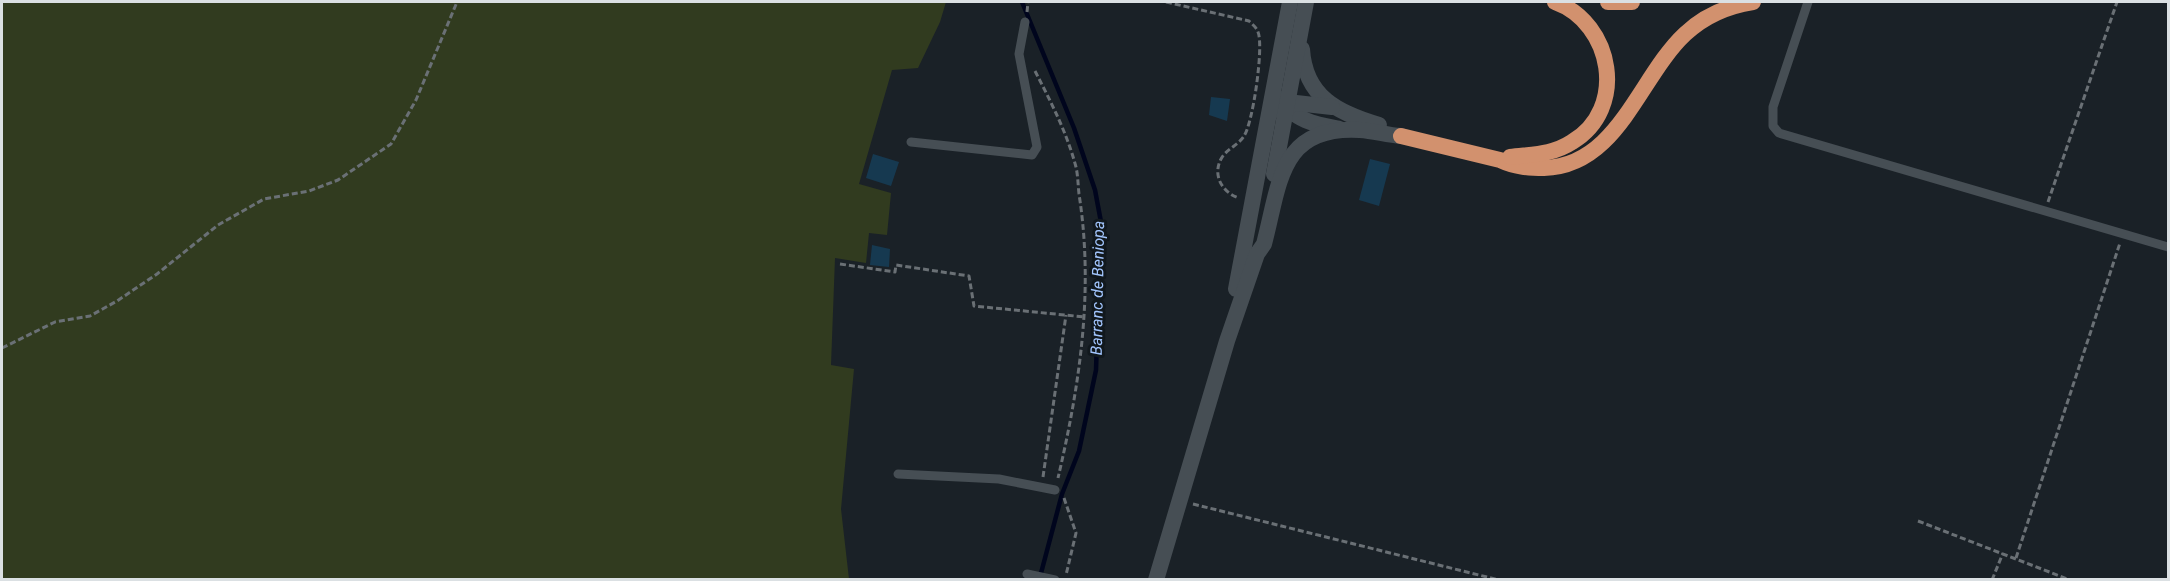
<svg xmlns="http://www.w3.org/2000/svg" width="2170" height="581" font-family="Roboto,sans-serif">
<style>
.green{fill:#313b1f}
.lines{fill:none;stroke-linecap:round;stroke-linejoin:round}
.stream{stroke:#00051d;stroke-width:4.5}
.building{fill:#163950}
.path{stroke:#6a7075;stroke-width:3;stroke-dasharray:6 3;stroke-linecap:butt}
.service{stroke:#464e54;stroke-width:9}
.tertiary{stroke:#464e54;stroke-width:16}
.trunk{stroke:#d2916e;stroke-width:16}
.labels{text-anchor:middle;stroke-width:6;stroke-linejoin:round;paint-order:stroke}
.water-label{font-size:16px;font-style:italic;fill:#a2c5fd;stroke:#11181d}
</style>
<rect width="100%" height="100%" fill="#1a2127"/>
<polygon class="green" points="2,2 946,2 940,22 918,68 892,70 859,184 891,193 887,235 869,233 866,263 835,258 831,365 854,369 841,509 849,579 2,579"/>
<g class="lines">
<polyline class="stream" points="1022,2 1074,128 1095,190 1101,222 1096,370 1079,451 1062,494 1040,577"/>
</g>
<g class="building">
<polygon points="1211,97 1230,99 1227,121 1209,115"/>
<polygon points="873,154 899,162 891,186 866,178"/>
<polygon points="1370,159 1390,164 1379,206 1359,200"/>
<polygon points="872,245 890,249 889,267 870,265"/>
</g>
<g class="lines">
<g class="path">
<path d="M1166,2L1249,21C1252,24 1257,28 1258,32C1264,46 1253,123 1244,136C1239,145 1226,149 1221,159C1212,176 1223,193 1239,198"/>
<polyline points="1027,12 1028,2"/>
<path d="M1035,71C1051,102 1067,133 1076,167C1078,176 1078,185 1079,194C1094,290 1080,384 1058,478"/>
<polyline points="2048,202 2117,2"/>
<polyline points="840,264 895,272 896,265 969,276 974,306 1085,317"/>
<polyline points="2,348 55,322 90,316 117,301 157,274 218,225 264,199 309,191 338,180 391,144 416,100 457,2"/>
<polyline points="1043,477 1066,315"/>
<polyline points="1064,498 1076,533 1066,575"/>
<polyline points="1193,504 1499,580"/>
<polyline points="1918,521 2070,580"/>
<polyline points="2016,558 2120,243"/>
<polyline points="1992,580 2003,553"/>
</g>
<g class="service">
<polyline points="1808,2 1773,107 1773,126 1779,133 2168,247"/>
<polyline points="911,142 1032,155 1037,147 1019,54 1025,22"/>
<polyline points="898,474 999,479 1055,490"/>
<polyline points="1027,574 1055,580"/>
</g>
<g class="tertiary">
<path d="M1302,49C1305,97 1338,113 1379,125"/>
<path d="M1283,99C1292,121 1319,125 1340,129"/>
<polyline points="1278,110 1296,103 1332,107"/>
<polyline points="1274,174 1306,2"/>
<polyline points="1236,289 1290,2"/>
<path d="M1156,580L1227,341L1257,254L1264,244C1280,184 1279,125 1360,130C1374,131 1387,135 1401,136"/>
</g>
<g class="trunk">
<polyline points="1608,2 1632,2"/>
<path d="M1401,136L1500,160C1515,167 1528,168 1544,168C1618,166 1639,77 1685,34C1704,16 1727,6 1753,2"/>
<path d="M1510,157C1532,154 1552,155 1572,142C1628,109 1613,23 1555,2"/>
</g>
</g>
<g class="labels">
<g class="water-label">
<text transform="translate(1097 288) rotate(-89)" y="6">Barranc de Beniopa</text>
</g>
</g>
<rect width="2170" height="581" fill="none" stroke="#dbe0e3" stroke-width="6"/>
</svg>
